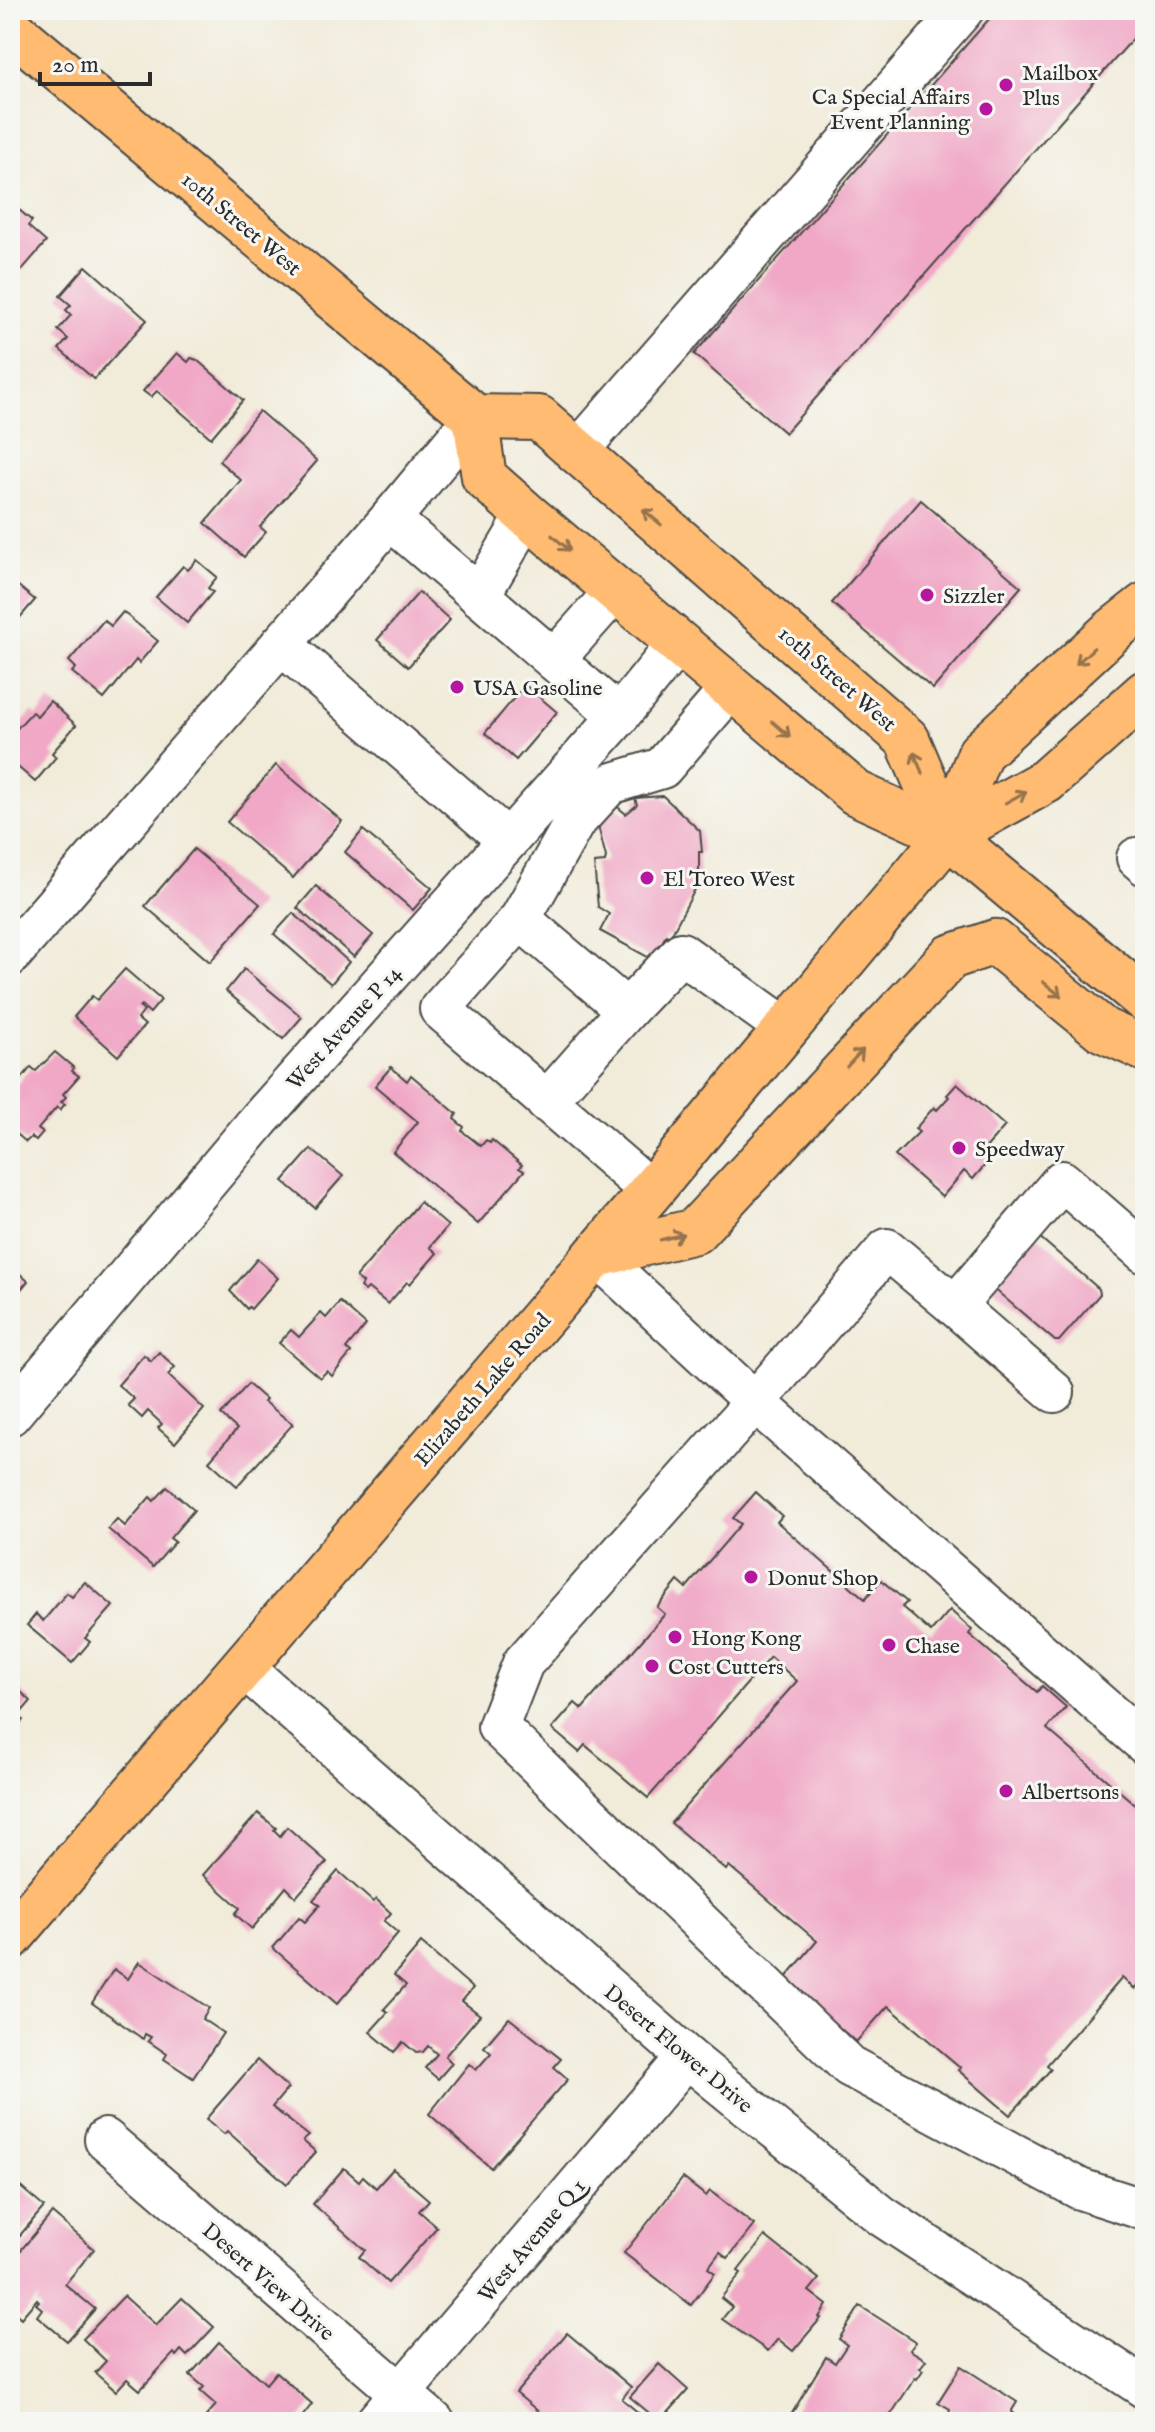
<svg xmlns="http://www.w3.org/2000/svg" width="1155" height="2432" font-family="'IM FELL English',serif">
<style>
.building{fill:#f0a8c6}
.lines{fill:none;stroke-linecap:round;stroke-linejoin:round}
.minor-casing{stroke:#494845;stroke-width:44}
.major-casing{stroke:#494845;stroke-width:48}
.minor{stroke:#fff;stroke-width:40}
.major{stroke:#ffbb71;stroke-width:44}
.oneway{stroke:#95734e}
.poi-dot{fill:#b5179e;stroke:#f6f6f2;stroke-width:3}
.labels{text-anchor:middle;stroke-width:6;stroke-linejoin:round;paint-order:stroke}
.poi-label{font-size:22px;fill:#2b2b2b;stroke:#f6f6f2;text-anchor:start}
.street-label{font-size:22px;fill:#2b2b2b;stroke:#f6f6f2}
</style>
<rect width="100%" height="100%" fill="#f6f6f2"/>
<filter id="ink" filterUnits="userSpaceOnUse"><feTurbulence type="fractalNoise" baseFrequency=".0125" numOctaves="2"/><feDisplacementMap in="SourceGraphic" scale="16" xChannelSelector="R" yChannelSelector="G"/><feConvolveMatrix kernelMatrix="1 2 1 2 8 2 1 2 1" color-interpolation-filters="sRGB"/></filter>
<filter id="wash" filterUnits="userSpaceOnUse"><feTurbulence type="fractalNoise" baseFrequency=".006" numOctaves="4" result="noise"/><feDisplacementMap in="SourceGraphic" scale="32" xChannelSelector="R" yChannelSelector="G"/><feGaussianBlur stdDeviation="1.8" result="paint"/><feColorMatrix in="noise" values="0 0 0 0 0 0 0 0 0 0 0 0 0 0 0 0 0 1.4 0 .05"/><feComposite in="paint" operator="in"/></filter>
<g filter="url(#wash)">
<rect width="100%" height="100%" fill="#f1ebd9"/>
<g id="blocks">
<g class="building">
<polygon points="997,10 1145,10 1145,25 785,433 694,354"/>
<polygon points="10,202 32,221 28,226 46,242 21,271 10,263"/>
<polygon points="86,266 147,320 94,379 59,349 68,339 58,330 71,315 66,310 71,305 60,296"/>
<polygon points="177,353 188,362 191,358 197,360 243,400 211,438 157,391 151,397 143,391"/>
<polygon points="259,411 317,461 260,527 266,532 244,557 205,523 241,480 219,461"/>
<polygon points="921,500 1021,587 933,689 832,603"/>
<polygon points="197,560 217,577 208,588 213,592 187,623 156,597 183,566 188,570"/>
<polygon points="10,579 35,600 10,629"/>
<polygon points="419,592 450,620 408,667 377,640"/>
<polygon points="123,612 158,641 139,663 136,660 104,699 72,672 76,668 69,661 104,620 111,626"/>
<polygon points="525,685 557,712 516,760 485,733"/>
<polygon points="50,701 76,725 52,753 56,757 35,782 10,760 10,736 32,712 37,716"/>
<polygon points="276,765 342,821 293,878 227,822"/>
<polygon points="663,796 700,831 702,852 699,852 699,878 701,878 670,937 666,935 653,960 600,931 609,914 598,907 594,863 605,862 606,857 595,814 608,799 626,814 637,805 635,798"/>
<polygon points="363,830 432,888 413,910 345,852"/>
<polygon points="194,849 260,904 210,962 145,906"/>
<polygon points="316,886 373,935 354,957 297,908"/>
<polygon points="293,913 349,962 331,984 274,934"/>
<polygon points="125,969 161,1000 150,1013 141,1005 139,1007 144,1011 138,1019 145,1025 118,1056 74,1017 92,996 97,1000"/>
<polygon points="244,969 302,1017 283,1039 226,991"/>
<polygon points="55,1052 74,1068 72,1071 79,1076 63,1094 66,1097 61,1102 65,1104 60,1110 57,1107 38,1129 43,1133 36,1141 31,1137 26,1142 10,1128 10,1102 19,1092 14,1088 31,1067 36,1071"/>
<polygon points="391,1067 407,1081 411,1075 457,1114 454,1119 464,1127 462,1131 481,1146 486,1140 490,1143 492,1140 522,1165 519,1168 524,1171 478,1224 393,1152 418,1122 375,1086"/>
<polygon points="957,1084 1005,1126 984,1150 992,1157 973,1179 964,1171 942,1197 895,1156 919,1132 915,1129 934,1107 937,1110 949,1097 947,1095"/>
<polygon points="311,1149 343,1176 315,1208 283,1181"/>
<polygon points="420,1202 448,1226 430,1247 437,1253 410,1284 407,1282 388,1304 368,1288 365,1291 360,1287 363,1283 356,1277"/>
<polygon points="1037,1235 1099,1289 1100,1294 1059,1341 1055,1341 992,1287"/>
<polygon points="257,1259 278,1278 251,1309 249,1307 247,1309 230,1291"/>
<polygon points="10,1265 28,1281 10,1302"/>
<polygon points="340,1302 366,1325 346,1349 351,1353 332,1376 327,1371 320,1378 279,1343 291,1330 299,1337 321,1313 326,1318"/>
<polygon points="159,1352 175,1367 168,1375 204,1409 175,1443 158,1428 162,1424 148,1411 142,1418 128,1405 134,1399 118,1385 144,1355 151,1361"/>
<polygon points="248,1384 266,1400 264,1402 293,1424 237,1486 209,1461 237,1429 221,1415"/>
<polygon points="167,1487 194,1510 170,1538 175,1542 153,1567 108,1529 117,1519 125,1526 150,1497 154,1501"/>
<polygon points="756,1492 782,1516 777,1522 865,1599 881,1580 907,1602 902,1607 931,1632 950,1610 972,1630 969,1634 1037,1692 1042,1686 1066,1707 1047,1729 1145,1813 1145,1978 1135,1989 1122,1978 1047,2065 1051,2069 1010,2115 958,2070 960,2067 888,2006 856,2042 784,1980 817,1941 729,1866 726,1870 671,1823 797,1681 770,1657 648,1798 585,1745 579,1752 552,1729 575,1703 582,1709 665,1614 657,1607 678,1581 686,1588 741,1524 733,1518"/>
<polygon points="85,1582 113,1606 85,1638 90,1642 72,1663 27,1625 36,1614 43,1621 67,1593 72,1597"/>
<polygon points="10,1682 31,1701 19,1715 23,1720 10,1735"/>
<polygon points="258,1813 276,1828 274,1830 280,1836 287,1827 327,1862 296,1897 286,1887 252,1929 235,1914 240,1908 203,1875"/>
<polygon points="338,1871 373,1902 376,1899 391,1913 384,1921 398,1933 337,2004 273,1948 299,1917 305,1922 320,1905 313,1900"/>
<polygon points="421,1943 473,1988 462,2001 480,2015 445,2056 452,2063 438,2079 425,2068 437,2054 428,2046 423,2052 416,2053 403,2042 394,2052 370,2032 388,2012 384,2009 406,1985 394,1975"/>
<polygon points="139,1962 209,2008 202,2019 223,2033 193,2078 164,2059 167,2054 148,2041 151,2037 145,2034 143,2039 92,2003 114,1969 128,1979"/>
<polygon points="509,2018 561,2059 554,2067 568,2079 491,2168 429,2114 469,2064 476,2070 491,2053 484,2047"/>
<polygon points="257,2060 288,2088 272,2107 309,2136 303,2141 316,2152 287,2184 227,2131 224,2134 206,2119"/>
<polygon points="344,2168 359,2181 363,2176 376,2188 393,2169 429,2200 419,2211 437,2227 388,2283 359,2257 365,2250 313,2204"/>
<polygon points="10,2178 44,2207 10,2247"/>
<polygon points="683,2178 706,2196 710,2191 754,2225 728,2258 720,2252 708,2268 715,2273 691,2305 624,2253"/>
<polygon points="52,2213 94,2249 65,2284 95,2309 67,2341 37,2316 42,2309 36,2304 39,2301 37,2299 21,2318 10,2308 10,2263"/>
<polygon points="765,2236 819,2279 809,2291 827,2305 819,2317 821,2318 793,2351 778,2339 768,2351 722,2319 732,2307 721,2298 741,2273 738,2271"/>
<polygon points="124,2296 156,2325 182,2298 214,2327 187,2356 181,2350 176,2356 174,2353 140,2390 127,2379 116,2391 95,2373 106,2361 83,2339"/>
<polygon points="860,2306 916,2342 910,2350 926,2360 920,2368 923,2370 917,2379 915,2378 886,2422 850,2422 844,2418 842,2422 802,2422 791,2415 826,2357 835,2363 847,2345 839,2339"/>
<polygon points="567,2333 631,2387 622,2399 640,2414 636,2418 641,2422 551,2422 516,2393"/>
<polygon points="219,2342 266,2384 276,2372 312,2404 298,2422 201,2422 216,2405 200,2391 204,2387 190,2375"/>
<polygon points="659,2364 688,2390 660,2422 630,2397"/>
<polygon points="961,2366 1017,2402 1011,2412 1026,2422 952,2422 955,2418 949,2413 950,2409 938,2402"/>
</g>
</g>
</g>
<g filter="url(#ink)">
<use href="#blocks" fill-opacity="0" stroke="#494845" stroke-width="2"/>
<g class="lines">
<defs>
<g id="minor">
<polyline points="576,453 963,10"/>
<polyline points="390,519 619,716"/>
<polyline points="479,596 527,515"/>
<polyline points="281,644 508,840"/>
<polyline points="554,660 616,590"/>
<polyline points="1137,858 1145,865"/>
<polyline points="520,919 574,823 610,784 662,768 732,687"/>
<polyline points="10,956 390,519 475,417"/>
<polyline points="627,1010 681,953 787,1029"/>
<polyline points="546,1102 627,1010 520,919 440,1009 651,1191"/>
<polyline points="1145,1253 1062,1181 955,1306 887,1249 755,1402 1145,1744"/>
<polyline points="596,1255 755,1402 523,1663 498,1727 849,2066 1080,2189 1145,2210"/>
<polyline points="955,1306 1054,1392"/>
<polyline points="10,1415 259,1120 619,716 679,642"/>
<polyline points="244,1668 687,2057 882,2216 1145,2388"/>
<polyline points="105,2139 434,2422"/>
<polyline points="376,2422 687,2057"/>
</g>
<g id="major">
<polyline points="10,28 475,417 539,418 907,739 948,835"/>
<polyline points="475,417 484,477 527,515 856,793 948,835 1145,1000"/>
<polyline points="948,835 1046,781 1145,693"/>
<polyline points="596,1255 695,1231 950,957 995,942 1103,1030 1145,1049"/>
<polyline points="10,1938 651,1191 948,835 980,753 1112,631 1145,605"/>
</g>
</defs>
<use href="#minor" class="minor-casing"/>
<use href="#major" class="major-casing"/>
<use href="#minor" class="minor"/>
<use href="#major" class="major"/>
</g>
<defs><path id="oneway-shaft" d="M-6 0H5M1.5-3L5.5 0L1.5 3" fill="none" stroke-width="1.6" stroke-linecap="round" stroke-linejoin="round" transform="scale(2)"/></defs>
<g class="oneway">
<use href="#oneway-shaft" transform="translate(652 517) rotate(-140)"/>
<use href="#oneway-shaft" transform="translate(561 543) rotate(40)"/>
<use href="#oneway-shaft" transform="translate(1085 656) rotate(137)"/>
<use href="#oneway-shaft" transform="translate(781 729) rotate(41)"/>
<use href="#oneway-shaft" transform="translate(918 763) rotate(-113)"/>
<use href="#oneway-shaft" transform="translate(1016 797) rotate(-29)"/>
<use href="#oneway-shaft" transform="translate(1052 989) rotate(39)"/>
<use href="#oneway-shaft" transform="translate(855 1058) rotate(-47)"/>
<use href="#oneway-shaft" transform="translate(672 1237) rotate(-14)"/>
</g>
</g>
<g class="poi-dot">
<circle cx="1006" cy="85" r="8"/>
<circle cx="986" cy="109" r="8"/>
<circle cx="927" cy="595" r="8"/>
<circle cx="457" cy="687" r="8"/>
<circle cx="647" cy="878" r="8"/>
<circle cx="959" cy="1148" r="8"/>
<circle cx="751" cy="1577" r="8"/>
<circle cx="675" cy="1637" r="8"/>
<circle cx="889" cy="1645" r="8"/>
<circle cx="652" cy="1666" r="8"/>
<circle cx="1006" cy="1791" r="8"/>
</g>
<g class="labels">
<g class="poi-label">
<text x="1022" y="80">Mailbox<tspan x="1022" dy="25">Plus</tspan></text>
<text x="970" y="104" text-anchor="end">Ca Special Affairs<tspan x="970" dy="25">Event Planning</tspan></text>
<text x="943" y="603">Sizzler</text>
<text x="473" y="695">USA Gasoline</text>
<text x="663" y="886">El Toreo West</text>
<text x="975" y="1156">Speedway</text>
<text x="767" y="1585">Donut Shop</text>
<text x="691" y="1645">Hong Kong</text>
<text x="905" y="1653">Chase</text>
<text x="668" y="1674">Cost Cutters</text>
<text x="1022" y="1799">Albertsons</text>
</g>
<g class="street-label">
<text transform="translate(242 223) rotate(40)" y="8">10th Street West</text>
<text transform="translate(838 678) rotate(41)" y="8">10th Street West</text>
<text transform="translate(343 1027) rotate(-48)" y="8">West Avenue P 14</text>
<text transform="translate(482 1389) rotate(-49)" y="8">Elizabeth Lake Road</text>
<text transform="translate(679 2048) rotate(40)" y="8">Desert Flower Drive</text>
<text transform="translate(531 2240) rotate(-50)" y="8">West Avenue Q 1</text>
<text transform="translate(269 2281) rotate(41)" y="8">Desert View Drive</text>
</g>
</g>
<rect width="1155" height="2432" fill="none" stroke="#f6f6f2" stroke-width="40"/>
<path d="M40 72v12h110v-12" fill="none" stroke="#2b2b2b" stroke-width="4"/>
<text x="52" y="72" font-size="24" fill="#2b2b2b" stroke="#f6f6f2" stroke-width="6" paint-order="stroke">20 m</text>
</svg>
